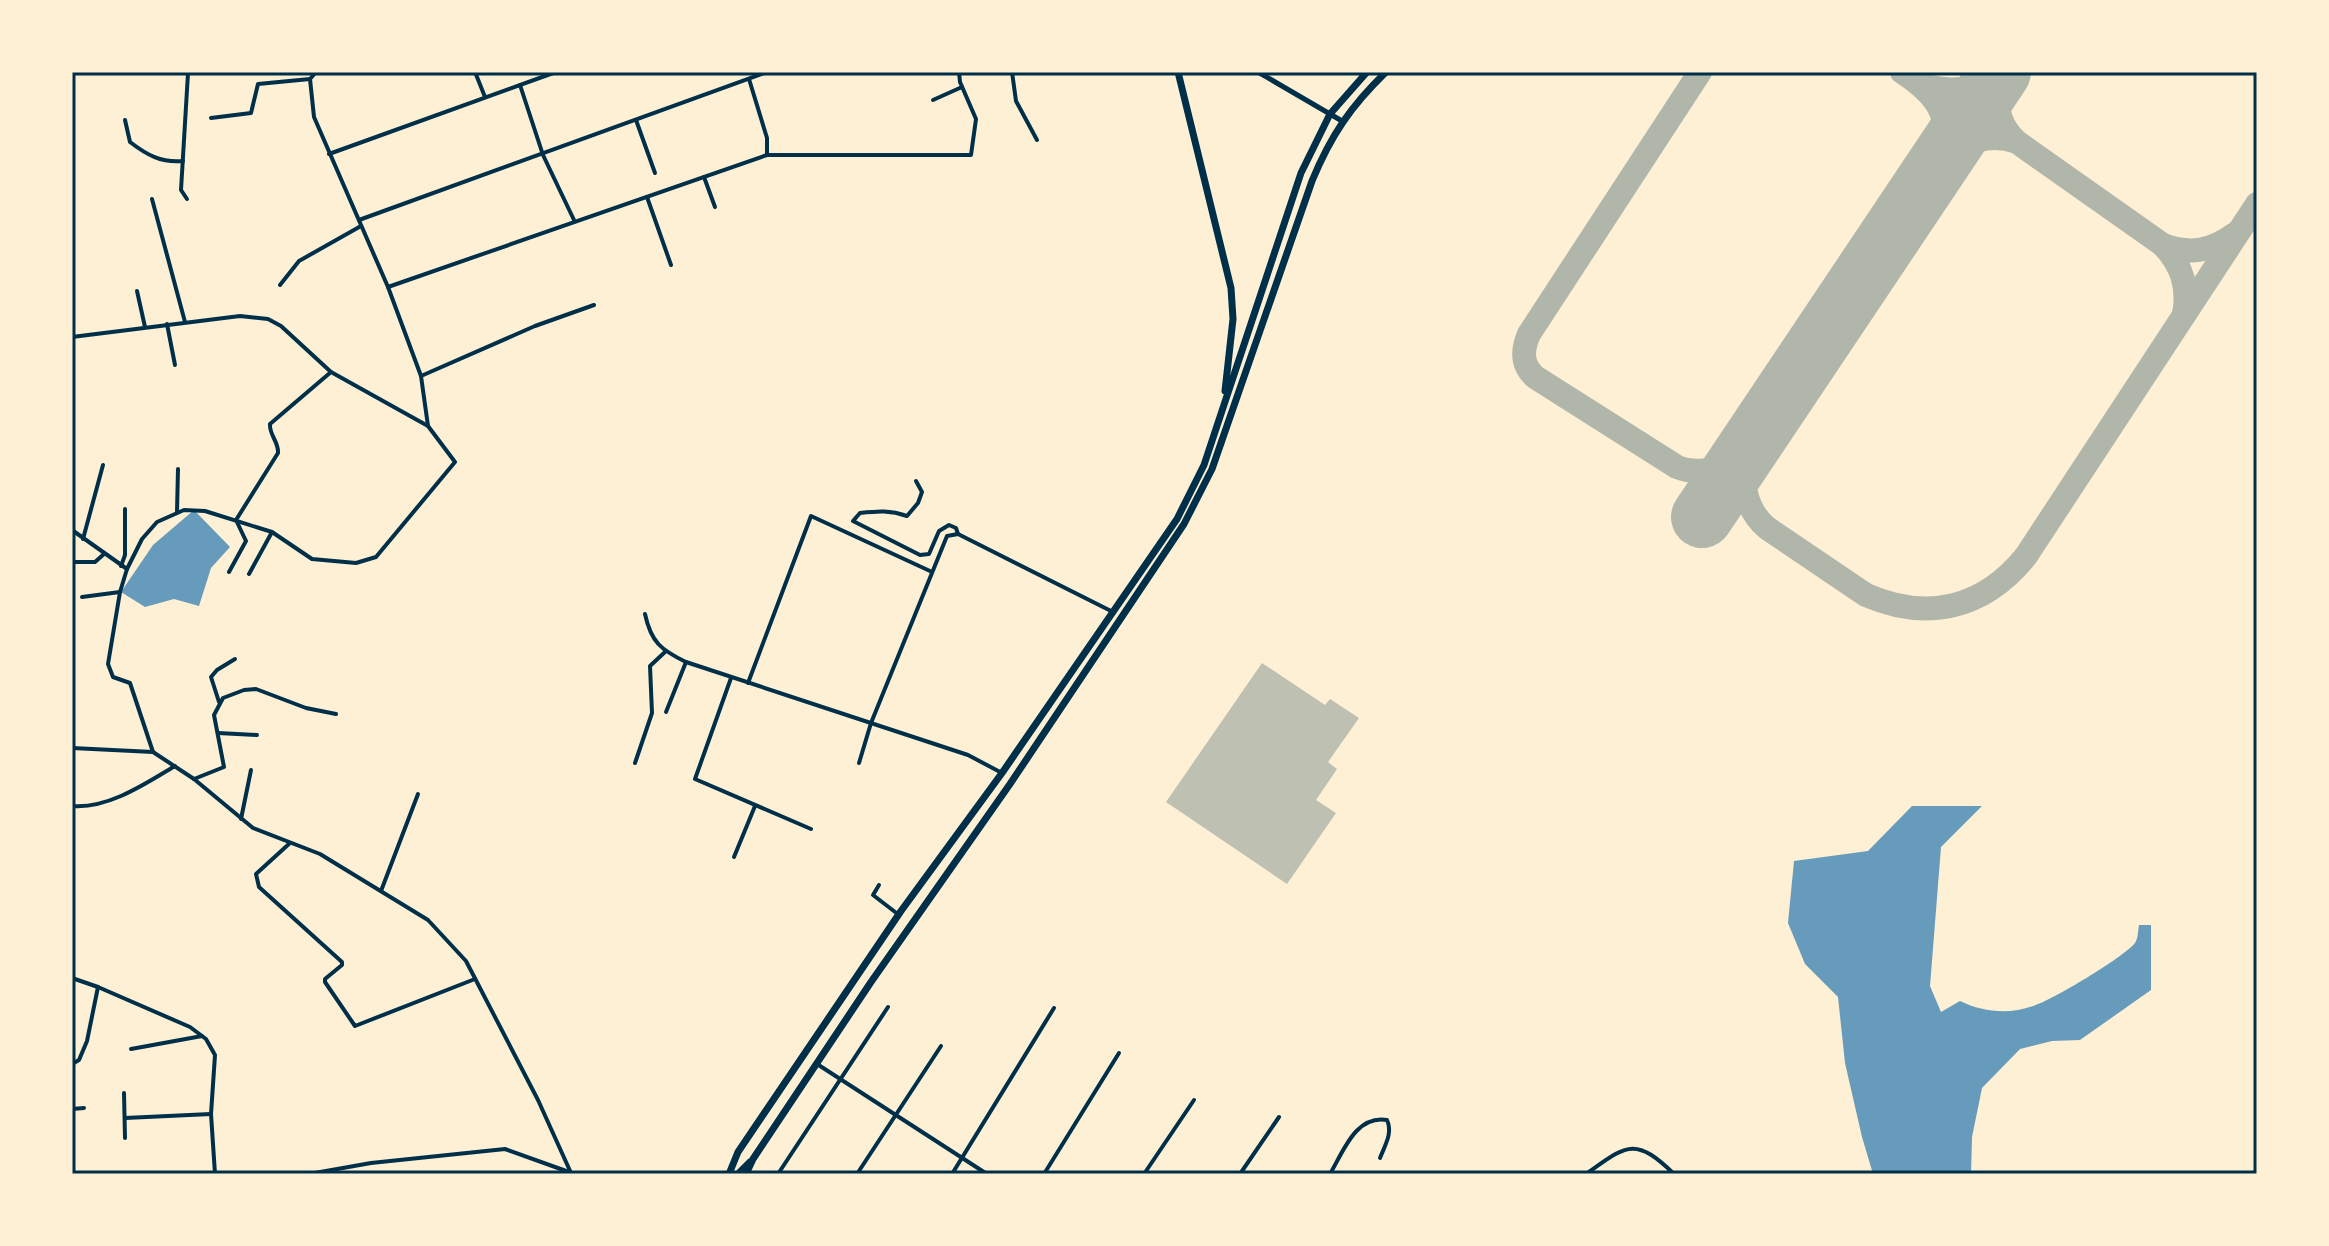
<svg xmlns="http://www.w3.org/2000/svg" width="2329" height="1246" font-family="'Archivo Narrow',sans-serif">
<style>
.water{fill:#669bbc}
.lines{fill:none;stroke-linecap:round;stroke-linejoin:round}
.taxiway{stroke:#b1b6ab;stroke-width:24}
.runway{stroke:#b1b6ab;stroke-width:62}
.building{fill:#bec0b2}
.minor{stroke:#003049;stroke-width:4}
.tertiary{stroke:#003049;stroke-width:5}
.primary{stroke:#003049;stroke-width:7}
.trunk{stroke:#003049;stroke-width:7}
.neatline{fill:none;stroke:#003049;stroke-width:3}
</style>
<rect width="100%" height="100%" fill="#fdf0d5"/>
<g class="water">
<polygon points="194,510 230,547 211,568 199,606 174,599 145,607 121,592 153,545"/>
<path d="M1912,806H1982L1941,847L1930,986L1941,1012L1960,1001C1983,1012 2008,1015 2033,1006C2051,1001 2124,957 2135,943C2138,939 2138,931 2139,925H2151V990L2080,1040L2052,1041L2020,1049L1982,1088L1972,1137L1971,1174H1873L1862,1137L1845,1063L1838,997L1805,964L1788,923L1794,861L1868,851Z"/>
</g>
<g class="lines">
<g class="taxiway">
<path d="M1700,72L1529,334C1522,350 1521,364 1535,377L1677,467C1701,477 1726,466 1746,452"/>
<path d="M1902,72C1939,96 1954,119 1941,163"/>
<path d="M2002,72C1993,96 1996,124 2017,142"/>
<path d="M1921,84C1949,93 1974,92 1997,72"/>
<path d="M1942,161C1964,142 1988,132 2017,142L2163,245C2182,265 2189,287 2184,315"/>
<path d="M2163,245C2190,255 2212,251 2235,234"/>
<path d="M1746,452C1740,478 1745,510 1767,528L1866,595C1928,622 1984,608 2026,556L2257,204"/>
</g>
<polyline class="runway" points="1702,517 2000,72"/>
</g>
<polygon class="building" points="1262,663 1325,705 1330,699 1359,718 1328,762 1337,769 1316,800 1336,813 1287,884 1166,802"/>
<g class="lines">
<g class="minor">
<polyline points="475,72 485,97"/>
<polyline points="1012,72 1016,101 1037,140"/>
<polyline points="310,79 314,117 388,287 421,376 428,426"/>
<polyline points="749,79 767,138 767,155"/>
<polyline points="520,85 543,155 574,220"/>
<polyline points="933,100 962,87"/>
<polyline points="211,118 251,113 258,84 310,79 316,72"/>
<path d="M125,120L130,142C147,155 161,163 183,161"/>
<polyline points="636,120 655,173"/>
<polyline points="329,154 556,72"/>
<polyline points="704,177 715,207"/>
<polyline points="647,197 671,265"/>
<polyline points="152,199 185,322"/>
<polyline points="187,199 181,190 188,73"/>
<polyline points="359,220 767,72"/>
<polyline points="280,285 299,261 361,226"/>
<polyline points="388,287 767,155 971,155 976,119 960,82 959,72"/>
<polyline points="137,291 145,327"/>
<polyline points="167,324 175,365"/>
<polyline points="72,337 240,316 268,319 281,326 331,372 428,426 455,462 376,557 356,563 312,559 272,532 205,511 184,510 157,522 142,539 127,569 120,592 108,664 113,677 130,683 153,752"/>
<polyline points="421,376 535,326 594,305"/>
<path d="M916,481L922,492L918,503L907,516C890,510 878,511 860,513L853,521L920,555L929,554L939,531L949,525L956,528L958,534"/>
<polyline points="177,512 178,469"/>
<polyline points="72,530 127,569"/>
<polyline points="83,539 103,465"/>
<polyline points="72,562 95,562 104,554"/>
<polyline points="121,566 125,555 125,509"/>
<path d="M229,572L246,541L236,520L278,453C279,442 269,435 270,424L331,372"/>
<polyline points="249,574 272,532"/>
<polyline points="82,597 120,592"/>
<path d="M645,614C651,642 661,650 686,662L968,755L1002,773"/>
<polyline points="731,678 695,779 811,829"/>
<polyline points="748,683 811,516 930,571"/>
<polyline points="219,702 211,677 217,670 235,659"/>
<polyline points="666,712 686,662"/>
<polyline points="218,733 257,735"/>
<polyline points="72,748 153,752 194,779 253,828 320,854 428,920 466,961 538,1100 571,1173 575,1174"/>
<polyline points="635,763 652,713 650,666 665,652"/>
<polyline points="859,763 871,723 947,536 958,534 1113,612"/>
<polyline points="194,779 224,767 214,715 223,698 244,690 256,689 306,708 336,714"/>
<path d="M72,806C108,809 145,784 175,766"/>
<polyline points="241,819 251,770"/>
<polyline points="290,843 256,874 259,887 342,962 342,965 325,979 325,982 355,1026 475,979"/>
<polyline points="734,857 755,806"/>
<polyline points="879,885 873,895 899,915"/>
<polyline points="381,891 418,794"/>
<polyline points="72,978 98,987 190,1027 206,1039 215,1055 211,1114 215,1174"/>
<polyline points="131,1049 202,1036"/>
<polyline points="72,1064 79,1060 87,1041 98,987"/>
<polyline points="817,1064 987,1174"/>
<polyline points="124,1093 125,1138"/>
<polyline points="72,1109 84,1108"/>
<polyline points="125,1118 211,1114"/>
<polyline points="309,1174 371,1163 505,1149 569,1172"/>
<polyline points="778,1174 888,1007"/>
<polyline points="857,1174 941,1046"/>
<polyline points="952,1174 1054,1008"/>
<polyline points="1044,1174 1119,1053"/>
<polyline points="1144,1174 1194,1100"/>
<polyline points="1240,1174 1279,1117"/>
<path d="M1330,1174C1344,1150 1356,1115 1387,1120C1393,1133 1385,1145 1380,1158"/>
<path d="M1586,1174C1626,1146 1634,1135 1674,1174"/>
</g>
<polyline class="tertiary" points="1258,72 1342,121"/>
<polyline class="primary" points="738,1174 750,1162"/>
<g class="trunk">
<polyline points="1178,72 1231,288 1233,319 1225,391"/>
<polyline points="729,1174 738,1152 901,911 1002,773 1177,519 1204,465 1301,173 1330,114 1367,72"/>
<path d="M746,1174L753,1159L871,982L1010,784L1184,524L1212,469L1312,181C1331,135 1351,106 1386,72"/>
</g>
</g>
<rect width="2329" height="1246" fill="none" stroke="#fdf0d5" stroke-width="148"/>
<rect x="74" y="74" width="2181" height="1098" class="neatline"/>
</svg>
